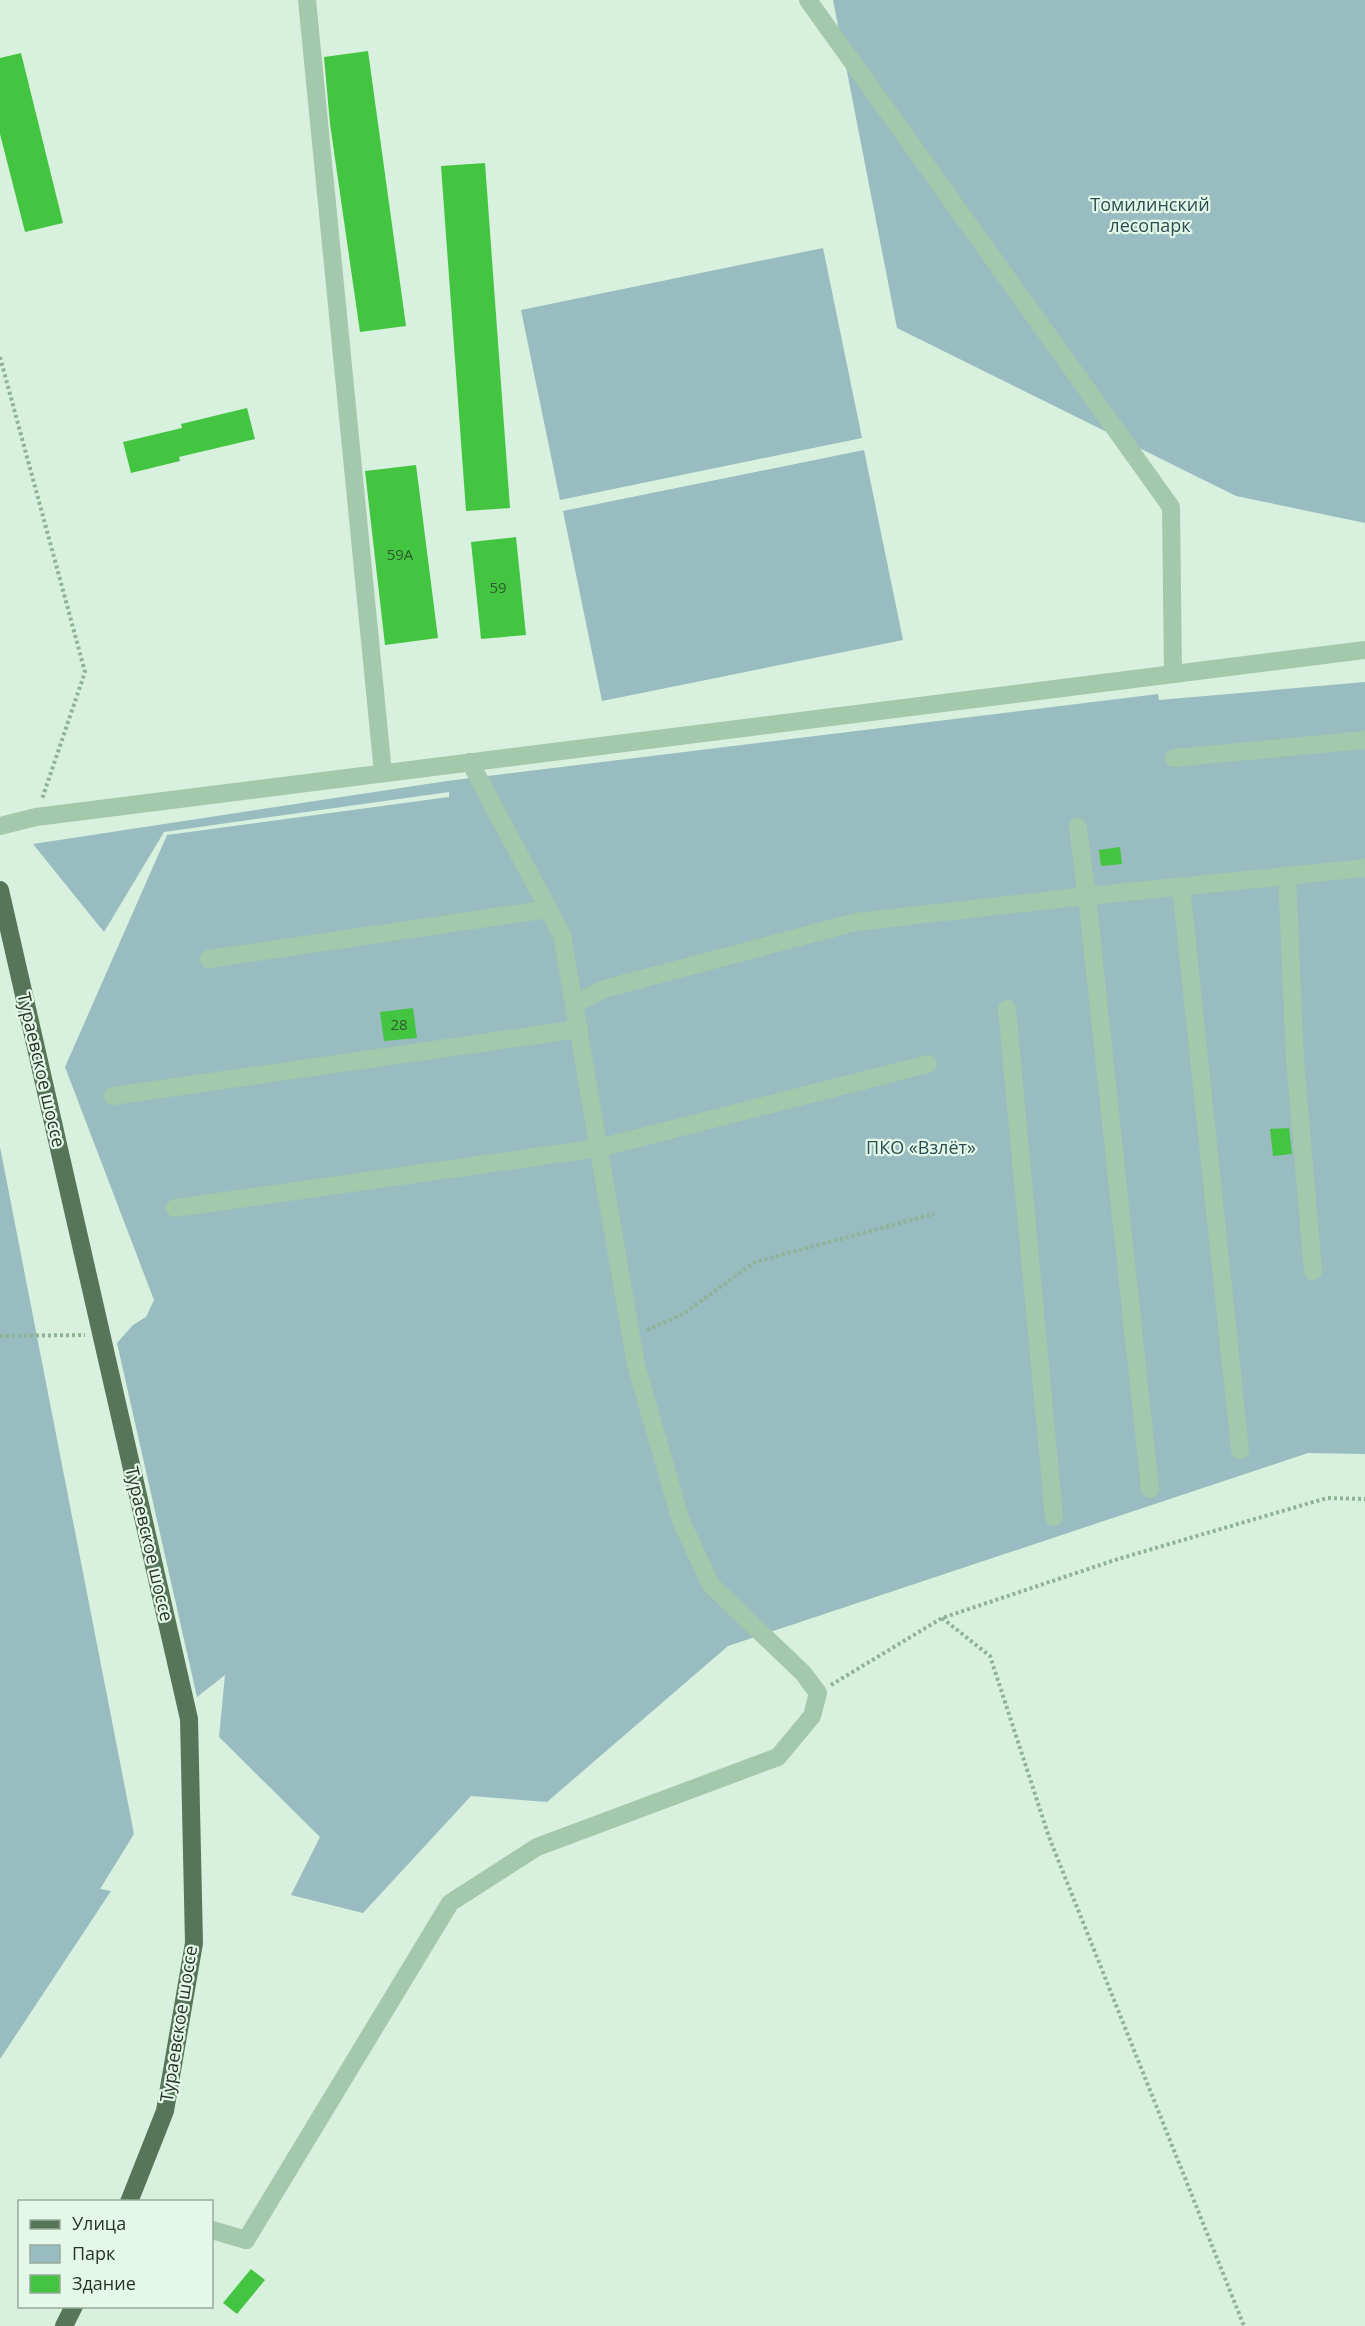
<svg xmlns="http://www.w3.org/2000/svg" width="1365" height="2326" font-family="'Open Sans',sans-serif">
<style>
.green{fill:#98bcbf}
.building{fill:#44c542}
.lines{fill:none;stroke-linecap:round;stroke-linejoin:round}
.path{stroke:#8eb495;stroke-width:4;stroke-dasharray:3 3;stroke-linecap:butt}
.minor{stroke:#a4c8ab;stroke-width:18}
.major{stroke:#577659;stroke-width:18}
.labels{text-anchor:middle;stroke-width:4.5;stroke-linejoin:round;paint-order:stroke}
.number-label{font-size:15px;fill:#2e582d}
.park-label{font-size:18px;fill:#2a4d51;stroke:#e4f8ea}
.street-label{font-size:18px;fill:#263426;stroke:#e4f8ea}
</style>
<rect width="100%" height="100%" fill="#d8f0de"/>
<g class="green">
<polygon points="833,0 1365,0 1365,523 1236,496 897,328"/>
<polygon points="823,248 862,438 560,500 521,310"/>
<polygon points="864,450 903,640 602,701 563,511"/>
<polygon points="1365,682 1365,1454 1308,1453 728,1646 547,1802 471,1796 363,1913 291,1895 320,1837 219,1737 225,1675 197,1697 117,1343 133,1325 146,1317 154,1300 65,1067 167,835 449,797 449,792 164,832 104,932 33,844 447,781 1158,694 1159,700"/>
<polygon points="0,1147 134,1834 100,1889 111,1891 0,2059"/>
</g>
<g class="building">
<polygon points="368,51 406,326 360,332 330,124 324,57"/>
<polygon points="21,53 63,223 25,232 0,134 0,58"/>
<polygon points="485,163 510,508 466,511 441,166"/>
<polygon points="247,408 255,439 179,457 180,461 131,473 123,442 182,428 181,424"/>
<polygon points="416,465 438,638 385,645 365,471"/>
<polygon points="516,537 526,635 481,639 471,542"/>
<polygon points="1120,847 1122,864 1101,866 1099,850"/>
<polygon points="413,1008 417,1038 384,1041 380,1012"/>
<polygon points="1289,1128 1292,1154 1273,1156 1270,1129"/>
<polygon points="251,2269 265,2280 237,2314 223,2303"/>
</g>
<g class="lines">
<g class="path">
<polyline points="0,357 85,672 42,799"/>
<polyline points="647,1330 683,1314 755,1262 934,1214"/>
<polyline points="0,1336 85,1335"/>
<polyline points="942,1618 990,1656 1049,1837 1244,2326"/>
<polyline points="831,1685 942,1618 1118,1559 1327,1498 1365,1499"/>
</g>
<g class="minor">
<polyline points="307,0 383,773"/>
<polyline points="808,0 1171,507 1173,674"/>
<polyline points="1174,758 1365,740"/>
<polyline points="0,826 36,817 1365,650"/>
<polyline points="1078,827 1087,896 1150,1489"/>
<polyline points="1287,876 1295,1060 1313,1271"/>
<polyline points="1181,886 1240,1450"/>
<polyline points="209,959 549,909"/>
<polyline points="574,1004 604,989 856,922 1087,896 1365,868"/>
<polyline points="1007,1009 1054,1517"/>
<polyline points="113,1096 579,1029"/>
<polyline points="175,1208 599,1148 928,1064"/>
<polyline points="212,2230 246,2240 450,1903 537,1847 778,1757 812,1716 818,1693 803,1673 711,1585 681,1521 636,1365 562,935 470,762"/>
</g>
<g class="major">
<polyline points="0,890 189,1719 194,1943 165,2111 129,2202"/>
<polyline points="64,2326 74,2306"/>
</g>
</g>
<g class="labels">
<g class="number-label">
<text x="400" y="560">59А</text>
<text x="498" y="593">59</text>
<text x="399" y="1030">28</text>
</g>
<g class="park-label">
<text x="1150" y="211">Томилинский<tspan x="1150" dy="21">лесопарк</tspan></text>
<text x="921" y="1154">ПКО «Взлёт»</text>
</g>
<g class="street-label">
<text transform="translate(41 1070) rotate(77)" y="6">Тураевское шоссе</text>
<text transform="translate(149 1544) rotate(77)" y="6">Тураевское шоссе</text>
<text transform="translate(179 2024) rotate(-81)" y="6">Тураевское шоссе</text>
</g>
</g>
<rect x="18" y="2200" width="195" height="108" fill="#e4f8ea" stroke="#98aa9c" stroke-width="1.5"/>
<rect x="30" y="2220" width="30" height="9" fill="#577659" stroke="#98aa9c" stroke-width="1.5"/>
<text x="72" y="2230" font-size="18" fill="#263426">Улица</text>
<rect x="30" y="2245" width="30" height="18" fill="#98bcbf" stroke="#98aa9c" stroke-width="1.5"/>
<text x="72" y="2260" font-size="18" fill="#263426">Парк</text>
<rect x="30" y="2275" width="30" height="18" fill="#44c542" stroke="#98aa9c" stroke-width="1.5"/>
<text x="72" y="2290" font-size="18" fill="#263426">Здание</text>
</svg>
